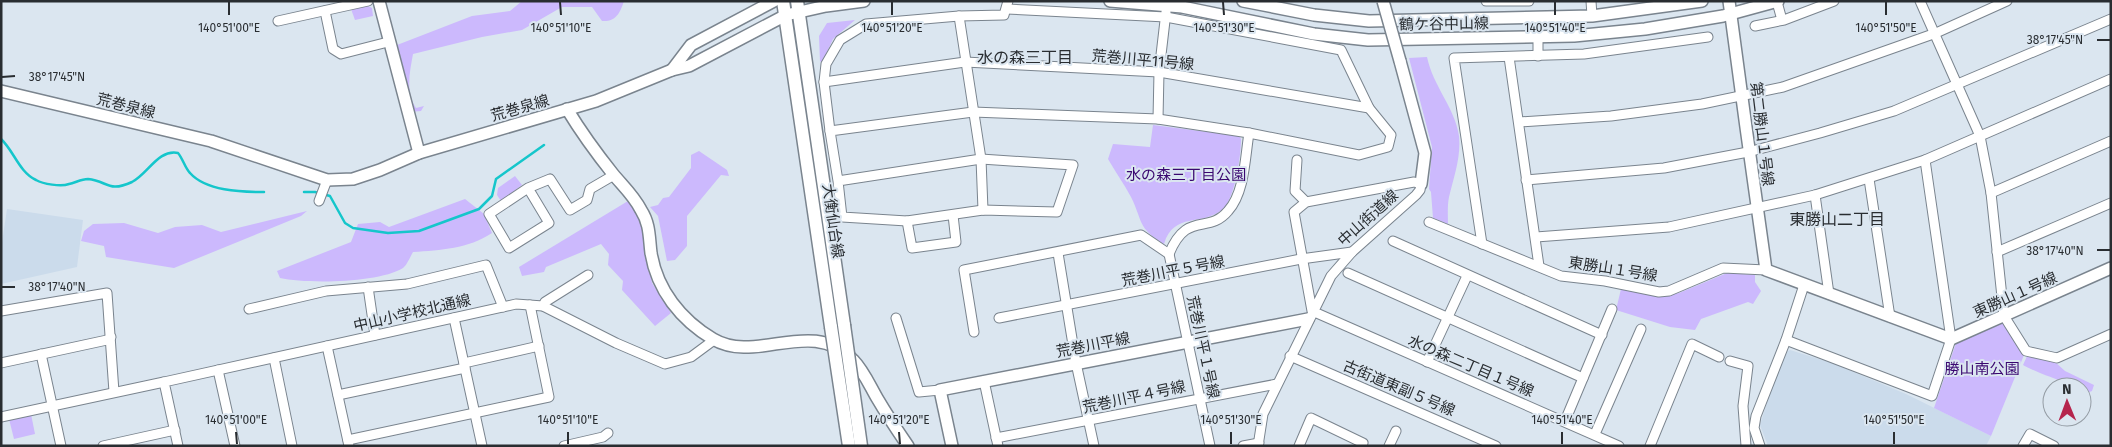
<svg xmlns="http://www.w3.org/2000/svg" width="2112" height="447" font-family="'Fira Sans','Noto Sans JP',sans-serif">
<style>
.built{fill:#cbdbeb}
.green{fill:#ccb9fd}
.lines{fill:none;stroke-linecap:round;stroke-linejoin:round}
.stream{stroke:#15c6cb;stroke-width:2.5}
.minor-casing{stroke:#7a848e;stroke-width:11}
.tertiary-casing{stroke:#7a848e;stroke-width:14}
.secondary-casing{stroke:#7a848e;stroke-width:15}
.minor{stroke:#fff;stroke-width:9}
.tertiary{stroke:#fff;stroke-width:11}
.secondary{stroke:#fff;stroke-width:12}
.tertiary-bridge-casing{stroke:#7a848e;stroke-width:14;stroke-linecap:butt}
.secondary-bridge-casing{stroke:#7a848e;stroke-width:15;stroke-linecap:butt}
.tertiary-bridge{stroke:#fff;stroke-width:11}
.secondary-bridge{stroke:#fff;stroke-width:12}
.ticks{fill:none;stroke:#292d31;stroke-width:2}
.labels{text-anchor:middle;stroke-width:4;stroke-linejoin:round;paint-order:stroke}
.street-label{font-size:15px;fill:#292d31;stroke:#dbe6f0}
.park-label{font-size:15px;fill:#3a0770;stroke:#dbe6f0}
.neighbourhood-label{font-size:16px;fill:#292d31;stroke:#dbe6f0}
.ticks-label{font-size:12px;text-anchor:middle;fill:#292d31;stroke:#dbe6f0;stroke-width:4;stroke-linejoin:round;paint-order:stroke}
</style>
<rect width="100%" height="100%" fill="#dbe6f0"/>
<g class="built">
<polygon points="7,209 83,220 77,267 1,284 1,249"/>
<polygon points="1790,350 1832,363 1906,394 1991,436 1986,446 1768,446 1760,425 1782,354"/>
</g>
<g class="green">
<path d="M522,1H624C620,13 616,22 602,21L592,7H562L522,30L482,37L413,54C410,71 405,92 416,108L424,106L421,111L410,112L397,45L472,16L510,11Z"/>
<polygon points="366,5 372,8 373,16 355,20 351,9"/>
<polygon points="855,20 833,39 822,63 820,61 819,36 827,23"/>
<path d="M1427,57C1433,86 1455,108 1459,136C1461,156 1455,173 1450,193C1447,203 1448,213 1448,224L1433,218L1431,192L1429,189L1432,147L1409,58Z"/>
<path d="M1153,125L1239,136L1241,139C1241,156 1235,198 1223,209C1202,227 1174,211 1164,244C1137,228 1143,221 1131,197C1124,184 1115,171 1108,159L1113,144L1150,147Z"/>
<polygon points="699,151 727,170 729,176 721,175 687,216 687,246 675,260 667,261 658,216 650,207 658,205 663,198 669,197 691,168 691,155"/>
<polygon points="515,176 522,185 501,201 497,195 498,188"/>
<path d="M465,199L484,214L492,233C468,249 441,250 413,252C410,257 407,265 403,268C379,283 307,284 280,278L277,271L351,242L358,224L380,222L389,227Z"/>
<polygon points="628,201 644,226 652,283 671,313 655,326 622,290 623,281 608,265 609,254 601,244 546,267 544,272 522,276 519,267"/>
<polygon points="307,211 301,216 174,268 106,257 104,246 81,241 84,231 93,224 124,223 158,233 175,227 202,225 221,232"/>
<polygon points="1727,273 1755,275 1755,282 1761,291 1753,304 1748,302 1701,319 1695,330 1670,327 1616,310 1621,289 1665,296 1679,293"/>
<polygon points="2003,323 2024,355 1991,436 1934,408 1956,343"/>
<path d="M2028,354L2054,361L2065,371L2094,385L2092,391L2087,393L2082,391V387C2075,387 2030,370 2023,365Z"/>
<polygon points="31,414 35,434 14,439 9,419"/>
</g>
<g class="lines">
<g class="stream">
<path d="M1,139C14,151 19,172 36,180C43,184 61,187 69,184C75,183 81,179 88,179C108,181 108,193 132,182C148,174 158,149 178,153C183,159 185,168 190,173C206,191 241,192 264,192"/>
<polyline points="304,192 315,192 330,196 345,223 353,228 388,233 419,231 479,209 492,196 496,179 544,145"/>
</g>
<defs>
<g id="minor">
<polyline points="1486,1 1529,1"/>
<polyline points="1591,1 1592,16"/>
<polyline points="1920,1 1980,136 1991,193 2004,316 2026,351 2057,358 2111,334"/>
<polyline points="1777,2 1782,20"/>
<polyline points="325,11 333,49 341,54 388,42"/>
<polyline points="959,16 981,159 983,210"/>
<polyline points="278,21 368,1"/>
<polyline points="1755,26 1784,20 1834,1"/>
<polyline points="1538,37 1538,56"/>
<polyline points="1509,57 1539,266"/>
<polyline points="824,82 965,62 1159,72 1369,108"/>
<polyline points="1158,119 1159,72 1166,12"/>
<polyline points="1519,122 1611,116 1702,104 1783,87 1936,33 2007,1"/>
<polyline points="830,131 824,82 826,64 840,40 866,24 959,16 1004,15 1008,1"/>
<polyline points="1297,160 1295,191 1306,202"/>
<polyline points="1869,179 1890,317"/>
<polyline points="1526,180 1664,168 1748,152 1820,133 1894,111 2111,19"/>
<polyline points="838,181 842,217 907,221 983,210 1057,212 1073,165 981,159 838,181 830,131 973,112 1158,119 1249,133 1359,155 1388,147 1391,135 1369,108 1341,50 1166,17 1007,9"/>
<polyline points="528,188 549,223 509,248 489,214 528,188 550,179 570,210 587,200 590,189 614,175"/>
<polyline points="1991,193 2111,141"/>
<polyline points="1815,195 1829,294"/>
<polyline points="319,201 327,180"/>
<polyline points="907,221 912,248 956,242 953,215"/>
<polyline points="1429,222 1561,276 1605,281 1659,292 1669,291 1723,268 1766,270"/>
<polyline points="1536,237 1669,227 1815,195 1925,160 2111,79"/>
<polyline points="1393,241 1602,335"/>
<polyline points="1482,244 1454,58 1584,54 1708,37"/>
<polyline points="1997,252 2111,203"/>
<polyline points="1058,253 1076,363 1094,446"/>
<polyline points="1169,254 1210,446"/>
<path d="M1169,254C1187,210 1208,235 1228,211C1245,192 1245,157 1249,133"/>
<polyline points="1348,273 1583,378"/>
<polyline points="368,287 375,335"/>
<polyline points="543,306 545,302 588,275"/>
<polyline points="249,309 326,291 407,284 486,265 503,307"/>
<polyline points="1,311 107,293 114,392"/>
<polyline points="454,318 482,446"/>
<polyline points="896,318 919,392 940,390"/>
<polyline points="999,318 1301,259 1352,252"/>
<polyline points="974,332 964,270 1141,235 1169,254"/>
<polyline points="1786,340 1932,396 1951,339 1925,160"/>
<polyline points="327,346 349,446"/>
<polyline points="41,354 61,446"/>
<polyline points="1290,356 1496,446"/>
<polyline points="274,358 292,446"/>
<polyline points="1730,361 1748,366 1743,406 1746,446"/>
<polyline points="1427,362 1467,276"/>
<polyline points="1,363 107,340 111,337"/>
<polyline points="464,363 539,346"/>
<polyline points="218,370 235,446"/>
<polyline points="984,381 998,446"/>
<polyline points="338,395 465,368"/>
<polyline points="1,417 164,382"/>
<polyline points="1565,421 1612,309"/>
<polyline points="1595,434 1641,329"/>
<polyline points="996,438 1277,384"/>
<polyline points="348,440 549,397 530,305"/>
<polyline points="103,446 175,430"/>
<polyline points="178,446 164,382 516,304 543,306 616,343 665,364 691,357 714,340"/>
<polyline points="564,446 603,437 608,433"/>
<polyline points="1243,446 1259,443"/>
<polyline points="1258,446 1263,414 1331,276 1352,252 1416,195 1420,190 1421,184 1414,182 1306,202 1294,212 1312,311 1619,446"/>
<polyline points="1299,446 1311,418 1363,443 1362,446"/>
<polyline points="1389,446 1396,431"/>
<polyline points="1650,446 1692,344 1719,357"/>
<polyline points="1760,446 1754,428 1756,416 1786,340 1804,285"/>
<polyline points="2023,446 2030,434 2054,446"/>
</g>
<g id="tertiary">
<polyline points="379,1 419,153"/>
<polyline points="1110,1 1182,7 1314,34 1368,40 1574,36 1645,29 1723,16 1778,1"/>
<polyline points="1243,1 1314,15 1369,21 1592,16 1702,1"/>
<path d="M1729,1C1741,91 1753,180 1766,270L1951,339L2111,268"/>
<polyline points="1400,61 1425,153 1421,184"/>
<polyline points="672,70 691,45 774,1"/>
<polyline points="1,91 211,141 327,180 353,179 380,170 419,153 596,101 672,70 689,66 786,15 826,6 864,1"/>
<path d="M567,109C581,132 597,154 613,174C623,186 634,196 641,210C650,224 649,237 651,253C657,290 681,320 713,339C757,365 811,316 853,360C863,370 870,386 877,398C887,415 897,430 908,446"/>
<polyline points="952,446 940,390 1308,319"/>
</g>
<g id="secondary">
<polyline points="783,1 831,327"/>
<polyline points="797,1 844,325"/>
</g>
</defs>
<use href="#minor" class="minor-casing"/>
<use href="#tertiary" class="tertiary-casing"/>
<use href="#secondary" class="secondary-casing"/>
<use href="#minor" class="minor"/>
<use href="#tertiary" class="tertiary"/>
<use href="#secondary" class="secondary"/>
<defs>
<polyline id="tertiary-bridge" points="1383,1 1400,61"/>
<g id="secondary-bridge">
<polyline points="844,325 861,446"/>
<polyline points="831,327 849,446"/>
</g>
</defs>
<use href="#tertiary-bridge" class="tertiary-bridge-casing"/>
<use href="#secondary-bridge" class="secondary-bridge-casing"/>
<use href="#tertiary-bridge" class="tertiary-bridge"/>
<use href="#secondary-bridge" class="secondary-bridge"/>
</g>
<path class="ticks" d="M229,2V15M560,2L561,15M892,2V15M1223,2L1224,15M1555,2V15M1886,2V15M2097,40H2110M2,77L15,76M2097,250H2110M2,287H15M236,432L237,444M568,432V444M899,432L900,444M1231,432V444M1562,432V444M1894,432V444"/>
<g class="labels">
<g class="street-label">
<text transform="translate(1444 24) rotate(-1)" y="5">鶴ケ谷中山線</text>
<text transform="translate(1143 60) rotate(5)" y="5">荒巻川平11号線</text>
<text transform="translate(126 106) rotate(14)" y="5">荒巻泉線</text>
<text transform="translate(520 108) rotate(-16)" y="5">荒巻泉線</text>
<text transform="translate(1762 134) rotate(83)" y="5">第二勝山１号線</text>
<text transform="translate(1368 218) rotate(-42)" y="5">中山街道線</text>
<text transform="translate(833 221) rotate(82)" y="5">大衡仙台線</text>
<text transform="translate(1613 269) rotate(9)" y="5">東勝山１号線</text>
<text transform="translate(1173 271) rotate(-11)" y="5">荒巻川平５号線</text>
<text transform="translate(2015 295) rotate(-24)" y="5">東勝山１号線</text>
<text transform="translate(412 313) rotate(-13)" y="5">中山小学校北通線</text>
<text transform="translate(1093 345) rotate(-11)" y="5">荒巻川平線</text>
<text transform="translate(1203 347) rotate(78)" y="5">荒巻川平１号線</text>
<text transform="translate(1471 366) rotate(23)" y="5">水の森二丁目１号線</text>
<text transform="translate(1399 388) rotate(23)" y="5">古街道東副５号線</text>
<text transform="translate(1134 397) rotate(-12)" y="5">荒巻川平４号線</text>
</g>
<g class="park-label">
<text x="1186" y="180">水の森三丁目公園</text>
<text x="1982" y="374">勝山南公園</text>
</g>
<g class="neighbourhood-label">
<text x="1025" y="63">水の森三丁目</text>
<text x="1837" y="225">東勝山二丁目</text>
</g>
</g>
<g class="ticks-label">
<text x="229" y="32">140°51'00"E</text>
<text x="561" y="32">140°51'10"E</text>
<text x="892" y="32">140°51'20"E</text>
<text x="1224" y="32">140°51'30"E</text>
<text x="1555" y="32">140°51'40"E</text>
<text x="1886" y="32">140°51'50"E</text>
<text x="2055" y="44">38°17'45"N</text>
<text x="57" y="81">38°17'45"N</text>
<text x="2055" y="255">38°17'40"N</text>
<text x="57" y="291">38°17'40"N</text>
<text x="236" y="424">140°51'00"E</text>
<text x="568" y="424">140°51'10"E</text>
<text x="899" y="424">140°51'20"E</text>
<text x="1231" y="424">140°51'30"E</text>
<text x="1562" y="424">140°51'40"E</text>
<text x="1894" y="424">140°51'50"E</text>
</g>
<rect width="2112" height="447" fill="none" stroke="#292d31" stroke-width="5"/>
<g transform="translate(2067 402) rotate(359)"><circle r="24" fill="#dbe6f0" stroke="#949ca4"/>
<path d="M0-4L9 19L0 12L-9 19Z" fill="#b5244c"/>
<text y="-8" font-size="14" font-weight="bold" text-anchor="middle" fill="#292d31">N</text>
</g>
</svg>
